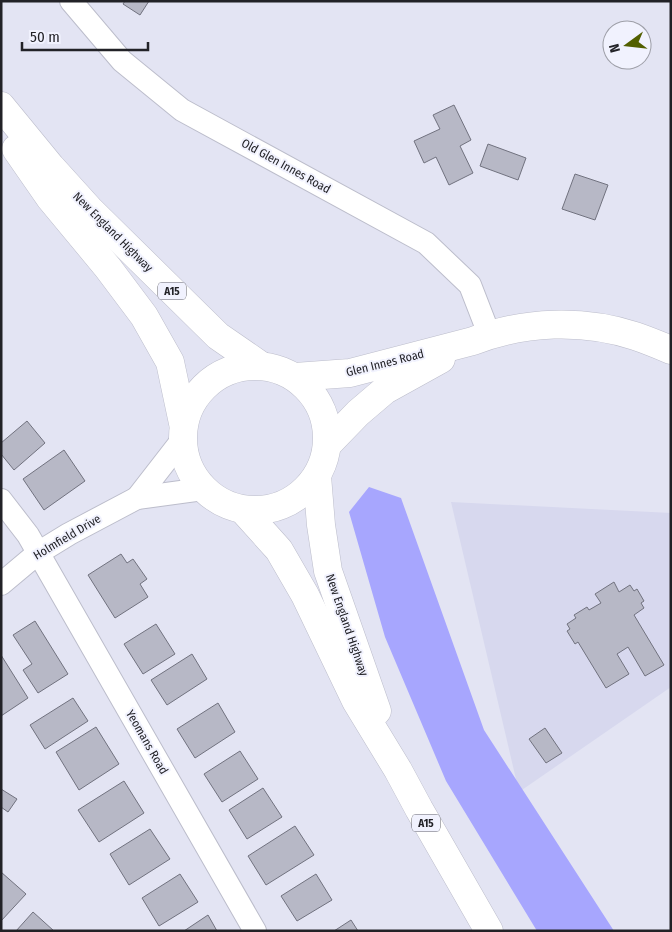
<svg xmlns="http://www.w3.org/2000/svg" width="672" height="932" font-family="'Fira Sans Condensed',sans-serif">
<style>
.built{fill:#d7d8ee}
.forest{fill:#a7a6fe}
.building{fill:#b7b8c6;stroke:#71727f}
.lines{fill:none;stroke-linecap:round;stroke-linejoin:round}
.minor-casing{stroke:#bcbdcb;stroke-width:24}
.major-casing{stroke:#bcbdcb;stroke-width:29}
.highway-casing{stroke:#bcbdcb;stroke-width:29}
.minor{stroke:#fff;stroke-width:22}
.major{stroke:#fff;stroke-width:28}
.highway{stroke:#fff;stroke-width:28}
.labels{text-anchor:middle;stroke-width:4;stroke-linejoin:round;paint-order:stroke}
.shield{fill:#f1f2fe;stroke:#606068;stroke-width:1}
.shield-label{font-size:11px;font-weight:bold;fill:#222227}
.street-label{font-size:12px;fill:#222227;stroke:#f1f2fe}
</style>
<rect width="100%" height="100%" fill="#e3e4f3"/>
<polygon class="built" points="451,502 671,513 671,687 519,792"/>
<polygon class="forest" points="369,487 401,498 484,730 614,931 537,931 446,781 385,637 349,512"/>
<g class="building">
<polygon points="125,1 149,1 140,15 123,4"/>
<polygon points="454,105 471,140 460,146 473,173 449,185 436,157 424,163 414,141 440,129 433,115"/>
<polygon points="488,144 526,158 518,180 480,166"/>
<polygon points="575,174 608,185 595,220 562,209"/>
<polygon points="27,421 45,443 14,470 1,454 1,443"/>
<polygon points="64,450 85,481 44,510 23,479"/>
<polygon points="121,554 127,563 133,559 147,579 140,584 148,597 115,618 88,575"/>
<polygon points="614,582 619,592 630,585 634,591 637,589 644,601 641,603 644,608 634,615 664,665 645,676 628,647 617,654 629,674 606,688 578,642 575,644 567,631 570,629 567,624 576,618 574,615 587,607 589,610 601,603 595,594"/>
<polygon points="35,621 68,674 38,693 23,670 32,664 13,635"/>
<polygon points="156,624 175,654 143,674 124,644"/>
<polygon points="192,654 207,679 167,705 151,680"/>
<polygon points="1,655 28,698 1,716"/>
<polygon points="73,698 88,721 45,749 30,725"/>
<polygon points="218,703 235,732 195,758 177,729"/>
<polygon points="96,727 119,764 79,790 56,752"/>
<polygon points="545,728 562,753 546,763 529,739"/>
<polygon points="240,751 258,779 222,802 204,774"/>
<polygon points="124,781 144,813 99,842 78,810"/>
<polygon points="263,788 282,817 247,839 229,810"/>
<polygon points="1,789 17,799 8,812 1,807"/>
<polygon points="295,826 314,855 266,885 248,856"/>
<polygon points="150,829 170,859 129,885 110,854"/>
<polygon points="1,872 26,894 1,921"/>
<polygon points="180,874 198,902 159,926 142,898"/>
<polygon points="316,874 332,900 297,921 281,896"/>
<polygon points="33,912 54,931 16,931"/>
<polygon points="208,915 217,931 184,931"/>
<polygon points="351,920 358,931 334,931"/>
</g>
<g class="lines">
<defs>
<g id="minor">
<polyline points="71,1 122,61 182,110 426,243 470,285 489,334"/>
<polyline points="137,498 182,440"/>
<polyline points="1,500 28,535 255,931"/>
<polyline points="1,584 38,553 69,534 137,498 203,489"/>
</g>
<g id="major">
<path d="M295,377L350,373L473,341C524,321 583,319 635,336C647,340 659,345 671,350"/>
<polyline points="328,444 358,413 385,390 441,359"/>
</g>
<g id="highway">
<polyline points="1,106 51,167 89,209 218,336 260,365"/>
<polyline points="16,149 50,198 108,268 144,316 170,362 183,423"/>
<circle cx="255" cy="438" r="72"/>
<polyline points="317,476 321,525 328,571 377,711"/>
<polyline points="243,510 279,550 305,595 356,701 398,770 419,809 489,931"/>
</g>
</defs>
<use href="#minor" class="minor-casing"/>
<use href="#major" class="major-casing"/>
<use href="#highway" class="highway-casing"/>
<use href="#minor" class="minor"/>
<use href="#major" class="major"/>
<use href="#highway" class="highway"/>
</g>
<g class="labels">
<g class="shield">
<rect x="158" y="282.5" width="28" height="17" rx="4"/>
<rect x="412" y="814.5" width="28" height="17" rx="4"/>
</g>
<g class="shield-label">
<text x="172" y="295">A15</text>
<text x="426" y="827">A15</text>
</g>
<g class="street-label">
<text transform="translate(286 166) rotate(29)" y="4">Old Glen Innes Road</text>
<text transform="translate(113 232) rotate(45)" y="4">New England Highway</text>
<text transform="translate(385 363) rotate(-14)" y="4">Glen Innes Road</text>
<text transform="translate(67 537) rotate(-31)" y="4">Holmfield Drive</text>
<text transform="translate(347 625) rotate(71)" y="4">New England Highway</text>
<text transform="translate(147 742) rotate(60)" y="4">Yeomans Road</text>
</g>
</g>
<rect width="672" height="932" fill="none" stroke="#222227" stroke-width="5"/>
<g transform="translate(627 45) rotate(255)"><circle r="24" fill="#f1f2fe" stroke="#9e9fa8"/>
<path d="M0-4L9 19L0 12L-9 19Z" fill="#525f00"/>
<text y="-8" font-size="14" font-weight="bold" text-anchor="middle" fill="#222227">N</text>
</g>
<path d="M22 42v8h126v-8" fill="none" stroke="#222227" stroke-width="2.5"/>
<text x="30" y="42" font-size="15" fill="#222227" stroke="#f1f2fe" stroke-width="4" paint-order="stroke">50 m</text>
</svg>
